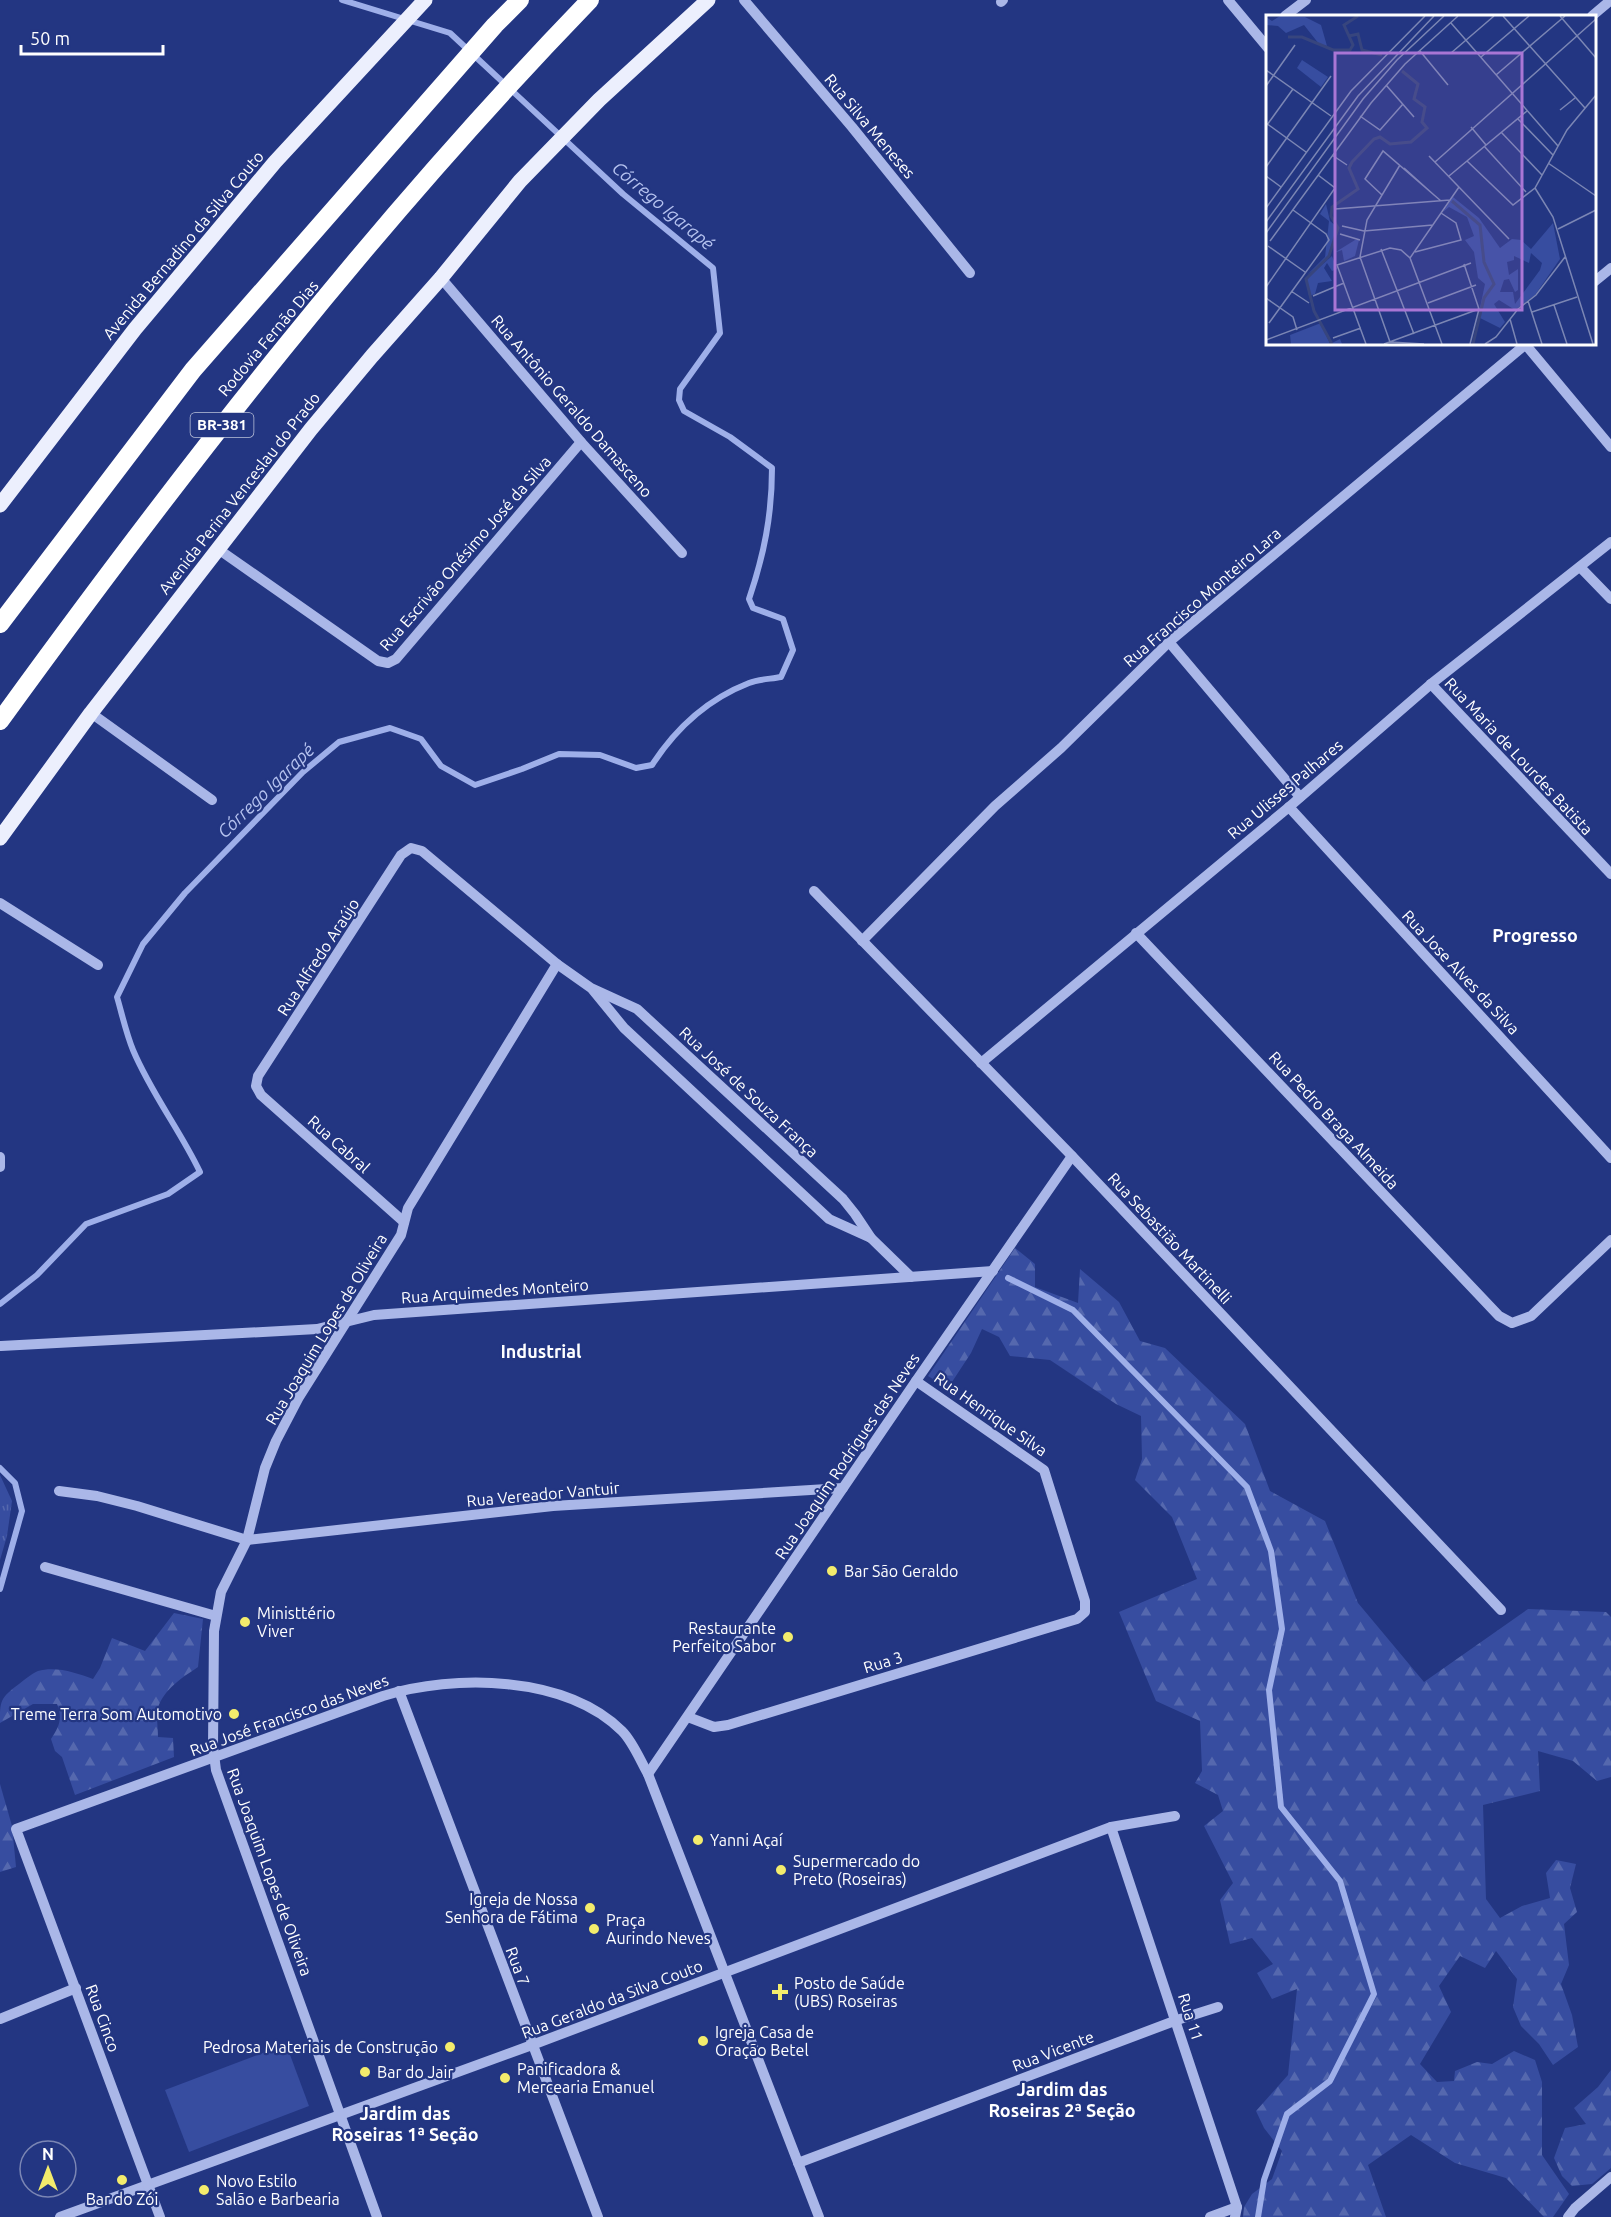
<svg xmlns="http://www.w3.org/2000/svg" width="1611" height="2217" font-family="Ubuntu,sans-serif">
<style>
.grass{fill:url(#grass-tufts)}
.forest{fill:url(#forest-firs)}
.pitch{fill:#374da0}
.lines{fill:none;stroke-linecap:round;stroke-linejoin:round}
.stream{stroke:#9eafe9;stroke-width:6}
.minor{stroke:#aab7e8;stroke-width:10}
.major{stroke:#eceffd;stroke-width:15}
.highway{stroke:#fff;stroke-width:18}
.poi-dot{fill:#f3ec6c;stroke:#233682;stroke-width:2}
.labels{text-anchor:middle;stroke-width:4.5;stroke-linejoin:round;paint-order:stroke}
.shield{fill:#233682;stroke:#bdc3da;stroke-width:1.5}
.shield-label{font-size:15px;font-weight:bold;fill:#fff}
.street-label{font-size:16px;fill:#fff;stroke:#233682}
.poi-label{font-size:16px;fill:#fff;stroke:#233682;text-anchor:start}
.water-label{font-size:18px;font-style:italic;fill:#b5c2ef;stroke:#233682}
.neighbourhood-label{font-size:18px;font-weight:bold;fill:#fff;stroke:#233682}
.inset-river{fill:none;stroke:#37457e;stroke-width:3}
.inset-road{fill:none;stroke:#7b86b4;stroke-width:1.5}
.view{fill:#a976d5;fill-opacity:0.15;stroke:#a976d5;stroke-width:3}
.inset-edge{fill:none;stroke:#fff;stroke-width:3}
</style>
<defs>
<pattern id="grass-tufts" width="24" height="20" patternUnits="userSpaceOnUse" patternTransform="scale(1.5)"><rect width="24" height="20" fill="#374da0"/><path d="M3 7l-1-3M5 7V3M7 7l1-3M15 17l-1-3M17 17v-4M19 17l1-3" fill="none" stroke="#5568ae"/></pattern>
<pattern id="forest-firs" width="22" height="20" patternUnits="userSpaceOnUse" patternTransform="scale(1.5)"><rect width="22" height="20" fill="#374da0"/><path d="M5 1l3.5 6h-7zM16 11l3.5 6h-7z" fill="#5568ae"/></pattern>
</defs>
<rect width="100%" height="100%" fill="#233682"/>
<polygon class="grass" points="0,1475 12,1501 7,1536 0,1560"/>
<g class="forest">
<polygon points="1015,1248 1035,1264 1035,1287 1078,1303 1080,1269 1119,1302 1140,1341 1165,1348 1245,1424 1270,1491 1325,1521 1358,1603 1424,1682 1528,1609 1606,1612 1611,1617 1611,1777 1597,1781 1573,1761 1538,1751 1540,1791 1483,1805 1486,1899 1500,1918 1522,1906 1550,1898 1546,1873 1556,1860 1576,1864 1570,1888 1577,1912 1564,1924 1569,1965 1561,1984 1572,2015 1578,2047 1553,2065 1539,2044 1521,2026 1513,2007 1517,1979 1496,1951 1485,1968 1460,1956 1439,1986 1451,2012 1420,2064 1437,2082 1454,2081 1455,2071 1477,2062 1492,2064 1514,2051 1535,2060 1542,2082 1542,2155 1569,2194 1553,2217 1544,2217 1506,2178 1455,2163 1411,2135 1368,2165 1386,2217 1243,2217 1244,2207 1252,2194 1272,2179 1282,2151 1264,2128 1256,2111 1288,2075 1297,1989 1272,1999 1257,1973 1273,1964 1252,1938 1230,1944 1220,1900 1233,1883 1204,1826 1223,1811 1218,1795 1195,1783 1202,1771 1200,1721 1156,1701 1119,1612 1197,1579 1172,1517 1135,1480 1142,1459 1141,1416 1116,1404 1050,1360 1010,1356 999,1337 982,1329 971,1353 948,1388 928,1376"/>
<path d="M174,1613L203,1619L198,1667C183,1677 163,1690 158,1708C156,1716 158,1728 158,1737L173,1738L174,1757L75,1795L62,1757L55,1751L51,1739C59,1727 63,1719 57,1704H33L0,1723C0,1701 0,1698 19,1684C24,1680 31,1674 38,1671C56,1666 77,1673 93,1679L100,1668L112,1638L145,1651Z"/>
<polygon points="0,1784 12,1826 16,1867 0,1872"/>
<polygon points="1611,2070 1611,2168 1592,2184 1572,2186 1562,2176 1554,2158 1565,2128 1586,2124 1574,2108 1598,2087"/>
</g>
<polygon class="pitch" points="286,2044 309,2106 189,2152 165,2090"/>
<g class="lines">
<g class="stream">
<polyline points="1008,1278 1073,1310 1247,1487 1271,1551 1282,1629 1269,1690 1281,1807 1340,1881 1374,1994 1330,2081 1287,2114 1264,2180 1258,2217"/>
<path d="M0,1304L37,1275L86,1224L168,1194L200,1172C180,1130 151,1093 133,1050C126,1033 122,1014 117,997L143,944L185,893L303,772L339,742L390,728L421,739L441,766L475,785L522,769L559,754L600,755L636,768L652,765C676,728 708,699 749,683C759,679 771,679 781,677L793,650L783,619L753,608L749,599C764,555 772,515 772,468L730,437L684,411L679,400L680,389L720,333L713,268L623,194L450,33L342,0"/>
<polyline points="0,1468 15,1483 22,1511 0,1589"/>
</g>
<g class="minor">
<polyline points="744,0 852,127 970,273"/>
<polyline points="1228,0 1268,48"/>
<polyline points="1001,2 1003,0"/>
<polyline points="1285,16 1306,0"/>
<polyline points="1592,16 1611,0"/>
<polyline points="441,278 581,442 682,553"/>
<polyline points="1594,282 1611,268"/>
<polyline points="1525,344 1611,447"/>
<polyline points="218,549 378,661 388,663 396,659 581,442"/>
<polyline points="1580,567 1611,599"/>
<polyline points="1169,642 1300,797"/>
<polyline points="1431,684 1611,874"/>
<polyline points="91,713 212,800"/>
<polyline points="1289,807 1611,1158"/>
<polyline points="814,891 1072,1156 1501,1610"/>
<polyline points="0,903 98,965"/>
<polyline points="1136,933 1499,1316 1512,1323 1531,1316 1611,1240"/>
<polyline points="862,941 995,806 1061,748 1169,642 1526,344"/>
<polyline points="593,990 624,1028 829,1219 871,1238"/>
<polyline points="981,1063 1289,807 1431,684 1611,542"/>
<polyline points="0,1157 0,1167"/>
<polyline points="404,1222 261,1095 256,1086 258,1076 401,855 411,848 422,851 557,964 591,988 637,1009 843,1199 855,1214 871,1238 911,1277"/>
<polyline points="1,1346 317,1329 374,1315 993,1271"/>
<polyline points="59,1491 97,1496 137,1506 247,1540 553,1506 843,1488"/>
<polyline points="45,1567 216,1616"/>
<polyline points="399,1691 598,2217"/>
<polyline points="688,1717 714,1727 728,1725 1077,1619 1085,1612 1085,1601 1044,1470 916,1381"/>
<polyline points="648,1774 916,1381 1072,1156"/>
<polyline points="1111,1827 1237,2207 1235,2217"/>
<polyline points="0,2019 76,1988"/>
<polyline points="798,2163 1177,2020 1218,2007"/>
<polyline points="60,2217 532,2045 1111,1827 1175,1816"/>
<path d="M160,2217L16,1829L383,1696C454,1674 565,1675 622,1731C633,1742 640,1760 648,1774L819,2217"/>
<polyline points="377,2217 216,1770 213,1747 214,1631 221,1592 247,1540 265,1468 276,1441 299,1397 401,1235 408,1208 557,964"/>
<polyline points="1210,2217 1237,2207"/>
<polyline points="1568,2217 1575,2208 1611,2177"/>
</g>
<g class="major">
<polyline points="0,505 135,329 275,162 425,0"/>
<polyline points="0,838 91,713 311,429 372,356 441,278 520,181 599,100 708,0"/>
</g>
<g class="highway">
<polyline points="0,624 193,370 495,25 520,0"/>
<path d="M0,721C182,470 374,223 590,0"/>
</g>
</g>
<g class="poi-dot">
<circle cx="832" cy="1571" r="6"/>
<circle cx="245" cy="1622" r="6"/>
<circle cx="788" cy="1637" r="6"/>
<circle cx="234" cy="1714" r="6"/>
<circle cx="698" cy="1840" r="6"/>
<circle cx="781" cy="1870" r="6"/>
<circle cx="590" cy="1908" r="6"/>
<circle cx="594" cy="1929" r="6"/>
<path d="M777 1983h6v6h6v6h-6v6h-6v-6h-6v-6h6z"/>
<circle cx="703" cy="2041" r="6"/>
<circle cx="450" cy="2047" r="6"/>
<circle cx="365" cy="2072" r="6"/>
<circle cx="505" cy="2078" r="6"/>
<circle cx="122" cy="2180" r="6"/>
<circle cx="204" cy="2190" r="6"/>
</g>
<g class="labels">
<rect class="shield" x="190.5" y="413" width="63" height="24" rx="4.5"/>
<g class="shield-label">
<text x="222" y="430">BR-381</text>
</g>
<g class="street-label">
<text transform="translate(870 126) rotate(50)" y="6">Rua Silva Meneses</text>
<text transform="translate(183 245) rotate(-50)" y="6">Avenida Bernadino da Silva Couto</text>
<text transform="translate(268 338) rotate(-50)" y="6">Rodovia Fernão Dias</text>
<text transform="translate(572 406) rotate(49)" y="6">Rua Antônio Geraldo Damasceno</text>
<text transform="translate(239 493) rotate(-52)" y="6">Avenida Perina Venceslau do Prado</text>
<text transform="translate(465 553) rotate(-49)" y="6">Rua Escrivão Onésimo José da Silva</text>
<text transform="translate(1202 597) rotate(-41)" y="6">Rua Francisco Monteiro Lara</text>
<text transform="translate(1519 756) rotate(47)" y="6">Rua Maria de Lourdes Batista</text>
<text transform="translate(1285 789) rotate(-40)" y="6">Rua Ulisses Palhares</text>
<text transform="translate(318 957) rotate(-57)" y="6">Rua Alfredo Araújo</text>
<text transform="translate(1461 972) rotate(47)" y="6">Rua Jose Alves da Silva</text>
<text transform="translate(749 1092) rotate(43)" y="6">Rua José de Souza França</text>
<text transform="translate(1334 1120) rotate(47)" y="6">Rua Pedro Braga Almeida</text>
<text transform="translate(339 1144) rotate(42)" y="6">Rua Cabral</text>
<text transform="translate(1170 1238) rotate(47)" y="6">Rua Sebastião Martinelli</text>
<text transform="translate(495 1291) rotate(-4)" y="6">Rua Arquimedes Monteiro</text>
<text transform="translate(326 1329) rotate(-59)" y="6">Rua Joaquim Lopes de Oliveira</text>
<text transform="translate(991 1414) rotate(35)" y="6">Rua Henrique Silva</text>
<text transform="translate(847 1456) rotate(-56)" y="6">Rua Joaquim Rodrigues das Neves</text>
<text transform="translate(543 1494) rotate(-5)" y="6">Rua Vereador Vantuir</text>
<text transform="translate(883 1662) rotate(-17)" y="6">Rua 3</text>
<text transform="translate(289 1715) rotate(-20)" y="6">Rua José Francisco das Neves</text>
<text transform="translate(270 1872) rotate(70)" y="6">Rua Joaquim Lopes de Oliveira</text>
<text transform="translate(518 1966) rotate(69)" y="6">Rua 7</text>
<text transform="translate(612 1999) rotate(-21)" y="6">Rua Geraldo da Silva Couto</text>
<text transform="translate(1191 2017) rotate(72)" y="6">Rua 11</text>
<text transform="translate(103 2018) rotate(70)" y="6">Rua Cinco</text>
<text transform="translate(1053 2051) rotate(-21)" y="6">Rua Vicente</text>
</g>
<g class="poi-label">
<text x="844" y="1577">Bar São Geraldo</text>
<text x="257" y="1619">Ministtério<tspan x="257" dy="18">Viver</tspan></text>
<text x="776" y="1634" text-anchor="end">Restaurante<tspan x="776" dy="18">Perfeito Sabor</tspan></text>
<text x="222" y="1720" text-anchor="end">Treme Terra Som Automotivo</text>
<text x="710" y="1846">Yanni Açaí</text>
<text x="793" y="1867">Supermercado do<tspan x="793" dy="18">Preto (Roseiras)</tspan></text>
<text x="578" y="1905" text-anchor="end">Igreja de Nossa<tspan x="578" dy="18">Senhora de Fátima</tspan></text>
<text x="606" y="1926">Praça<tspan x="606" dy="18">Aurindo Neves</tspan></text>
<text x="794" y="1989">Posto de Saúde<tspan x="794" dy="18">(UBS) Roseiras</tspan></text>
<text x="715" y="2038">Igreja Casa de<tspan x="715" dy="18">Oração Betel</tspan></text>
<text x="438" y="2053" text-anchor="end">Pedrosa Materiais de Construção</text>
<text x="517" y="2075">Panificadora &amp;<tspan x="517" dy="18">Mercearia Emanuel</tspan></text>
<text x="377" y="2078">Bar do Jair</text>
<text x="216" y="2187">Novo Estilo<tspan x="216" dy="18">Salão e Barbearia</tspan></text>
<text x="122" y="2205" text-anchor="middle">Bar do Zói</text>
</g>
<g class="water-label">
<text transform="translate(663 206) rotate(40)" y="6">Córrego Igarapé</text>
<text transform="translate(266 791) rotate(-44)" y="6">Córrego Igarapé</text>
</g>
<g class="neighbourhood-label">
<text x="1535" y="942">Progresso</text>
<text x="541" y="1358">Industrial</text>
<text x="1062" y="2096">Jardim das<tspan x="1062" dy="21">Roseiras 2ª Seção</tspan></text>
<text x="405" y="2120">Jardim das<tspan x="405" dy="21">Roseiras 1ª Seção</tspan></text>
</g>
</g>
<g transform="translate(1266 15)">
<rect width="330" height="330" fill="#233682"/>
<path d="M60,189L64,206L71,212L67,226L62,244L41,260L59,242L63,206L54,199Z" fill="#374da0"/>
<path d="M14,1L39,2L55,10L61,31L53,29L38,10L20,18L12,11L0,10V2L6,6ZM187,182L213,203L234,233L246,224L255,225L265,234L287,208L294,244L269,280L249,295L233,285L228,289L239,307L234,313L212,302L219,269L212,263L208,237L199,225L208,221L201,202L183,192L177,197ZM265,238L276,248L274,255L249,289L247,277H234L238,265L243,264L249,277L252,275V254L243,260L241,247L248,245V241L263,248ZM89,225H93L89,241L78,246L76,235L68,238ZM66,241L71,254L66,256L61,248L58,253L66,266L52,268L49,279L43,281L40,264ZM55,308L64,329L74,324L76,329H25L24,320Z" fill="#374da0" fill-rule="evenodd"/>
<path d="M36,45L62,62L55,72L31,53Z" fill="#374da0"/>
<path class="inset-river" d="M83,21L92,19L96,35L116,40M22,22H36L67,35H84L87,30L78,10L92,1M186,186L214,210L218,247L228,269L218,283L207,329M66,329L48,296L40,264L63,241L72,213L65,201L66,192L92,174L83,153L86,147L108,124L114,122L124,129L145,127L161,113L156,107L159,92L148,84L152,69L136,56"/>
<path class="inset-road" d="M237,1L319,93M294,1L330,43M185,8L292,131M154,36L182,70M185,38L228,1M215,42L263,1M0,55L65,101M230,60L299,1M120,70L148,102M0,71L29,30M294,95L309,83M94,101L114,115L137,89M252,104L287,140M0,108L40,137M1,110L27,74M205,112L220,130M235,117L276,160M218,131L260,177M66,140L81,150M163,141L243,224M201,146L247,190L269,173L301,115L330,80M169,147L330,4M282,148L330,181M134,150L101,205L94,242L124,327L158,329M0,152L65,61M138,153L168,180M0,161L15,172M183,161L261,96M269,173L287,202L327,329M116,180L99,164L117,136L175,186M0,193L85,76L159,1M69,194L184,185M0,207L92,81L168,1M76,211L98,216L167,210M292,214L330,195M0,218L97,84L131,45L178,1M74,219L94,225M4,226L105,88L139,49L192,1M2,231L39,257M115,234L148,319M149,237L195,225L190,208L175,198M144,243L193,172M198,249L213,294L204,329M0,272L69,173L52,160M25,276L43,288M47,281L78,268M0,283L27,302L31,315M262,286L276,329M162,288L210,270M288,290L301,329M266,297L311,282M244,304L251,329M3,308L63,225L60,219L27,195M67,323L95,313M0,325L205,248M100,329L71,250L124,233L135,235L144,243L176,329M118,329L213,294M219,329L230,322L252,294L270,280L299,242"/>
<path class="view" d="M69,38H256V295H69Z"/>
<rect width="330" height="330" class="inset-edge"/>
</g>
<g transform="translate(48 2169)"><circle r="28" fill="#233682" stroke="#7b86b4" stroke-width="1.5"/>
<path d="M0-4.5L10 22L0 15L-10 22Z" fill="#f3ec6c"/>
<text y="-9" font-size="16" font-weight="bold" text-anchor="middle" fill="#ffffff">N</text>
</g>
<path d="M21 45v9h142v-9" fill="none" stroke="#ffffff" stroke-width="3"/>
<text x="30" y="45" font-size="18" fill="#ffffff" stroke="#233682" stroke-width="4.5" paint-order="stroke">50 m</text>
</svg>
